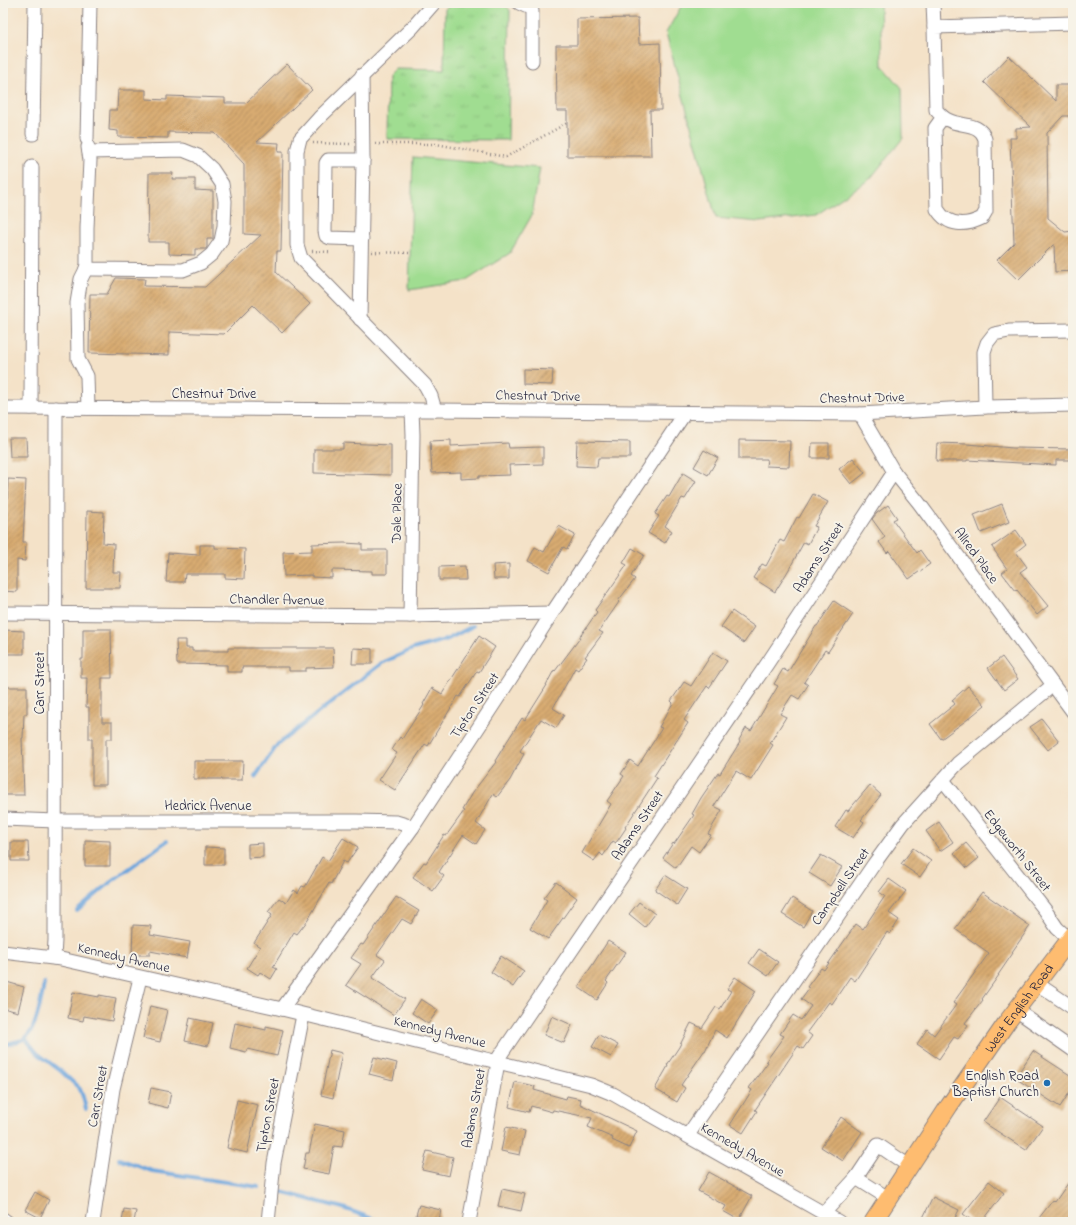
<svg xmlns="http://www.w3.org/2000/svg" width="1076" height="1225" font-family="'Indie Flower',sans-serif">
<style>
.grass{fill:#a0dd91;stroke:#618066}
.park{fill:url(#park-tufts);stroke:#618066}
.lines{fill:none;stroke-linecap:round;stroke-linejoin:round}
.stream{stroke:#6ea6dd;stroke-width:4}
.building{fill:url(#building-hatch)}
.minor-casing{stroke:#8b8282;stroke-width:15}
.major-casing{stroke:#8b8282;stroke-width:19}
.path{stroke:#8b8282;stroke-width:2.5;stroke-dasharray:1 3;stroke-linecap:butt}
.minor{stroke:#fff;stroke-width:13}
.major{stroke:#febc70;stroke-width:17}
.poi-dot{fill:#1f6fb2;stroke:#f7f3e8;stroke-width:1.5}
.labels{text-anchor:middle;stroke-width:4;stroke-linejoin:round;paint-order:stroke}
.street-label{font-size:14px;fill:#22223b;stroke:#f7f3e8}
.poi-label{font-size:14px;fill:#22223b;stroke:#f7f3e8;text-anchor:end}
</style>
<defs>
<pattern id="park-tufts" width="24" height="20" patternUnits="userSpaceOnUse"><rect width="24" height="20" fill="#a0dd91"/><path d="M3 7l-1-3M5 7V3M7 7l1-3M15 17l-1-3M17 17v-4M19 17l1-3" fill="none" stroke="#8abd7e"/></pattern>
<pattern id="building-hatch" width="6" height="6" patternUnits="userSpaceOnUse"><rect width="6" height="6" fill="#d8ab71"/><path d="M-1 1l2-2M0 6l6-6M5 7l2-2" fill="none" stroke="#af8b5e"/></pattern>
</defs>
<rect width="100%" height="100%" fill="#f7f3e8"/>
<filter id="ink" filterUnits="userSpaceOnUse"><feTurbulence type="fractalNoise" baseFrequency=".025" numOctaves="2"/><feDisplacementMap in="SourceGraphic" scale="8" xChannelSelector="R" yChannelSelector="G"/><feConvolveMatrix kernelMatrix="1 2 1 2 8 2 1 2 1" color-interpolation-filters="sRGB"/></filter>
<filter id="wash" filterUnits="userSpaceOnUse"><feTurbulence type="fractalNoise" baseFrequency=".012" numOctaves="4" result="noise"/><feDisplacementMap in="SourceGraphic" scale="16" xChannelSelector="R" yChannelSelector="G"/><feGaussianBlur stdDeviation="0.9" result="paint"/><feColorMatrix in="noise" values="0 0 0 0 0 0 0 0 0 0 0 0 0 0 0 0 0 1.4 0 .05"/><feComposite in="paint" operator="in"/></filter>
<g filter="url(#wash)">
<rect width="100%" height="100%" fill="#f4e2c8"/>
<g class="grass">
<polygon points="683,3 880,3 882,65 902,88 903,138 870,179 816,215 760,222 716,218 666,33"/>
<polygon points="413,157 540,168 532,215 510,253 466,281 409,290"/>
</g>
<polygon class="park" points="451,3 503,3 510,10 508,140 387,139 388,76 395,69 444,70 445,9"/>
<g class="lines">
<g class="stream">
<polyline points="255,777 278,744 382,663 413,649 448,639 473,626"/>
<polyline points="77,911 112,881 167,841"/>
<polyline points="25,1038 37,1053 62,1072 80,1089 83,1097 86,1109"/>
<path d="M3,1045C9,1043 18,1042 24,1039C36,1032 42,996 44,983"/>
<polyline points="119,1159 152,1171 259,1187"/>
<polyline points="277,1191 343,1208 381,1222"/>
</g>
</g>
<g id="blocks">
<g class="building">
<polygon points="638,18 639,44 660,43 661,110 650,110 651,156 567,156 567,111 557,111 556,45 577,45 577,19"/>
<polygon points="1009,56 1056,101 1056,85 1073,85 1073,116 1063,116 1047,133 1048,218 1065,232 1073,231 1073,271 1055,272 1054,244 1018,280 997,260 1014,243 1010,138 1016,138 1016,128 1031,127 984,82"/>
<polygon points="287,64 312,90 257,142 279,143 278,152 283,152 281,251 277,251 276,272 310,304 282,333 253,305 224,334 169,332 169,355 89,353 90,294 107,294 116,278 145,279 144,286 205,287 261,235 244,234 244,164 215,133 168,132 168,138 118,137 118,131 109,130 110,110 117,110 118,90 146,90 146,99 167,100 167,96 225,98 225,103 246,103"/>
<polygon points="149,173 173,173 172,179 195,179 195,190 213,191 213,239 207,239 207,247 206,249 195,249 195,255 169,254 169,242 148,242"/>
<polygon points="523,369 553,370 552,385 523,384"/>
<polygon points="9,438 26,438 27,457 10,457"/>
<polygon points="451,440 451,446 508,443 509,448 543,447 543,464 509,465 510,475 479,476 479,478 461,479 461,472 432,473 430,441"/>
<polygon points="739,440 790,441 789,467 766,466 767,459 739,459"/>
<polygon points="577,441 630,442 630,458 598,458 597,467 576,466"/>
<polygon points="343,443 391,445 391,475 314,473 314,449 343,449"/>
<polygon points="812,443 829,443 829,458 811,458"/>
<polygon points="937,443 967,444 1013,448 1073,449 1073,460 1056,460 1056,465 967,460 967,461 936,461"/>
<polygon points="704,450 718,458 708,475 694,467"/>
<polygon points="853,458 865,473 851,484 839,469"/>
<polygon points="683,473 696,481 685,499 682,498 665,526 672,531 665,543 648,533 659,516 655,514 667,496 669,497"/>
<polygon points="8,479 26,480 23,542 26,542 25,561 17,560 17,592 3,591 3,515 7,515"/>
<polygon points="813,494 828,502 814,526 817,527 808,544 804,542 788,571 775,592 753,578 762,564 766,566 780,540 784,542 797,517 799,518"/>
<polygon points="1002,504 1009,522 981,533 974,515"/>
<polygon points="888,505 897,518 893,520 917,553 920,550 930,564 909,579 889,551 887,553 879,542 885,537 872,519 877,513"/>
<polygon points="87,511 104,512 103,543 114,544 113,572 121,572 120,588 86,588"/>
<polygon points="559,526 575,535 567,549 563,547 549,572 528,561 535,547 544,552"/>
<polygon points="1016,530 1026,544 1016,552 1027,567 1020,572 1048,606 1037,615 1017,590 1016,591 1002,573 1007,569 992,547"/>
<polygon points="344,543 362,544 362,550 387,550 387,574 372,574 372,571 332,570 332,578 312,577 312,575 284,576 283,552 312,551 312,544"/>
<polygon points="200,545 215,545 215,548 245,549 244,579 225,578 225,574 185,574 184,582 166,582 168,553 200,555"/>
<polygon points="632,548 644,555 631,576 635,579 618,601 619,602 599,631 603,633 585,657 587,658 578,670 575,668 553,708 564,715 556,728 541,719 520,751 524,754 510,780 497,797 493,794 476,823 485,830 476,844 463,835 439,872 444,876 433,891 413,877 424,862 426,863 444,835 446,836 464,811 462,810 472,793 496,762 495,761 506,743 522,718 525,720 547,685 546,685 554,670 555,671 580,638 579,638 597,612 595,610 627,565 623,563"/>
<polygon points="509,564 509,579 494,579 493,565"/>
<polygon points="465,566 466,580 439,580 439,567"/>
<polygon points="834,601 853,614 828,652 825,650 804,682 808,685 799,699 792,695 780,714 786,717 770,743 773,745 751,780 736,771 714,806 722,810 708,834 711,835 699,852 691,846 676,868 663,858 673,843 674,844 694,815 692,814 701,798 718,773 720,774 740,742 739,740 746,728 751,731 778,686 774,684 783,669 788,672 816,626 817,626"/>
<polygon points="732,611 755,627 744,643 721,627"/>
<polygon points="83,629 111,629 112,678 102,678 102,722 112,722 112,739 106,739 106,785 92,785 92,739 89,739 89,707 86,707 87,678 81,678 81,659 83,659"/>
<polygon points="5,630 24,631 24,654 5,654"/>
<polygon points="479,636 495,647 479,672 477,671 460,697 458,696 428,746 425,744 395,790 379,780 397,753 392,750 400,737 402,739 424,705 423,704 432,688 442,694"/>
<polygon points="176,640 186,640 186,648 192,648 192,651 228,651 228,648 333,648 334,667 306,668 306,671 289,671 289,667 242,667 242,672 227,672 227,665 177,664"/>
<polygon points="353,648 372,649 372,664 352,664"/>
<polygon points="713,652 727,661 709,688 707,686 684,720 688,723 654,776 657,778 625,827 626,828 616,843 613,841 603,856 600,853 594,861 582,853 611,804 607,801 624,776 621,774 630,760 638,766 662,728 659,727 673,703 671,701 684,682 691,686"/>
<polygon points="1002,657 1018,679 1004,690 988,668"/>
<polygon points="968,686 985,705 968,719 941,739 930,724 955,704 952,700"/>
<polygon points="5,687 27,687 27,714 24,714 23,738 22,738 24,795 3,795 3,720 5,720"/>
<polygon points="1042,719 1059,741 1048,750 1030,727"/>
<polygon points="194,761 243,761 242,780 222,780 222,779 194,779"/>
<polygon points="870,785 881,795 861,820 864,822 853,838 835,827 846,810 848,811"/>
<polygon points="939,822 953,842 940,851 926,831"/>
<polygon points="343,838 358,847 347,863 343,861 331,884 329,883 308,920 297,934 294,932 273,967 277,969 271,979 260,972 258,975 247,968 260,947 254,943 272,915 268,912 279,898 286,903 294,890 298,893 302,886 305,887 322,857 328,861"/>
<polygon points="85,840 110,841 110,866 85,866"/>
<polygon points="11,842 28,842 29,861 11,861"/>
<polygon points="263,843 263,857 248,858 248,844"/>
<polygon points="966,843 979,858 967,868 954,853"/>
<polygon points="205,847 224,848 224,865 205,865"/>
<polygon points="913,848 931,861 920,877 901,864"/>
<polygon points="821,855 842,867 830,886 809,873"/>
<polygon points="665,875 687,889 677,905 655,890"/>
<polygon points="889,879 906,891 889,913 899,920 890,934 887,932 855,981 850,977 832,1004 829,1002 807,1032 812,1036 803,1049 798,1046 755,1110 757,1111 743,1133 730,1125 752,1090 749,1088 768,1062 766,1061 784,1036 780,1034 793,1015 801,1020 811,1006 801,999 809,988 807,987 821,968 824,970 856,924 863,929 885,896 879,892"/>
<polygon points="556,882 577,898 548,939 530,928 547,900 544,898"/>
<polygon points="982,892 1030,926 1012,952 1013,953 998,975 999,975 982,999 983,1000 965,1023 968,1025 958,1039 954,1037 939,1059 917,1044 927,1029 934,1035 956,1005 953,1003 989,953 955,929"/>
<polygon points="396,897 419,911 411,924 402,919 377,955 385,960 372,978 405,999 394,1015 346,985 361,964 351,958 361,944 363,945"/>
<polygon points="792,898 812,911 803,927 782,914"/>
<polygon points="639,902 655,914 645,927 629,914"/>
<polygon points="133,925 151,926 150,935 190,942 187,958 150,951 150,955 132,955"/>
<polygon points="608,941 626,952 606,981 608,983 597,1000 578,987"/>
<polygon points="759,949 778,962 768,976 749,963"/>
<polygon points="501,956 524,971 513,987 491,972"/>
<polygon points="735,977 756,991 727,1038 715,1030 705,1051 704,1051 681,1085 685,1088 677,1102 655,1089 668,1066 667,1065 679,1047 691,1023 702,1028 716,1007 720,1009 731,991 727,989"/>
<polygon points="3,981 24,987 18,1012 3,1008"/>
<polygon points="73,992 99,997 99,995 116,998 112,1021 84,1016 83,1021 68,1018"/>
<polygon points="421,999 438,1010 428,1024 412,1013"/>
<polygon points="150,1006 167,1010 160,1042 143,1038"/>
<polygon points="552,1016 572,1025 564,1043 544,1035"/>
<polygon points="190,1018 213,1023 208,1046 185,1041"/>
<polygon points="235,1023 266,1030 266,1026 283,1030 277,1056 247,1049 246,1052 230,1048"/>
<polygon points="599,1035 618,1045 611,1057 592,1047"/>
<polygon points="330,1050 342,1053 333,1098 321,1095"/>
<polygon points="1033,1051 1073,1077 1073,1087 1060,1107 1015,1078"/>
<polygon points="374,1057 397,1063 393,1080 369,1074"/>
<polygon points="515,1082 535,1086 534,1090 566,1099 567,1096 581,1099 580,1104 637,1131 629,1148 612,1140 613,1138 588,1127 592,1118 553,1110 552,1112 531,1106 529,1112 509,1107"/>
<polygon points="151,1088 171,1092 168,1108 148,1103"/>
<polygon points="1000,1097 1043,1126 1026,1150 983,1122"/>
<polygon points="237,1100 258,1105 247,1153 227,1148"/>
<polygon points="841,1117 862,1132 843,1161 821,1147"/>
<polygon points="315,1124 345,1130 342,1147 334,1146 329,1174 303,1169 306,1153 309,1153"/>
<polygon points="506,1127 525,1131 520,1155 501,1151"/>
<polygon points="427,1151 453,1157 449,1176 422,1170"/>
<polygon points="709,1172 752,1196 739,1220 723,1211 726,1206 698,1191"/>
<polygon points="1073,1176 1073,1222 1045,1222 1039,1218 1053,1200 1055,1202"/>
<polygon points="989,1181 1004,1193 982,1222 974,1222 963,1214"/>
<polygon points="502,1189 525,1194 521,1211 498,1206"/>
<polygon points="35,1192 49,1200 40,1218 25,1210"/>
<polygon points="933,1197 959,1210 953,1222 921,1222"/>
<polygon points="419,1205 441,1210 439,1220 416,1215"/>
<polygon points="124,1209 136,1211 134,1222 122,1222"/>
</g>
</g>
</g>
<g filter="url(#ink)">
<use href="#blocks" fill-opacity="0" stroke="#8b8282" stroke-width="1"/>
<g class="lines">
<defs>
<g id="minor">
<polyline points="434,3 413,27 319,118 300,139 297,151 297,245 301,258 425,385 431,396 435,410"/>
<polyline points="519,3 530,8 532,11 532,61"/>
<polyline points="933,3 934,27"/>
<path d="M943,117L935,128L937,209C948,227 966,226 982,218L986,211L985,139C980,122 962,127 948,120C943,118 940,114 936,110L934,27L1073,23"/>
<polyline points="33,134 35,3"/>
<polyline points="87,139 90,3"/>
<polyline points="88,147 90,160 87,228 87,267 81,279 77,303 78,359 87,376 88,408"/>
<polyline points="362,239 330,238 326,236 325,231 326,163 328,160 363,160"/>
<polyline points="86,268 92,269 183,270 201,263 212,254 221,241 224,226 225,201 222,184 212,169 198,156 183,150 89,152"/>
<polyline points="360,319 363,160 362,75"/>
<polyline points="985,407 984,352 987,343 994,334 1009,331 1073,330"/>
<polyline points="3,408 435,410 860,414 985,407 1073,405"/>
<polyline points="31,408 32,167"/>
<polyline points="860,414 894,472 919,503 1073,712"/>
<polyline points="3,613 410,616 552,613"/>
<polyline points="410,616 413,435 412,410"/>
<polyline points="943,780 1045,910 1057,928 1069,939"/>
<polyline points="3,819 56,821 356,821 396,822 413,827"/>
<polyline points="3,952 61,959 282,1009 591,1085 613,1094 839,1222"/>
<polyline points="54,958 55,940 56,408"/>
<polyline points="1036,983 1073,1008"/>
<polyline points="282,1009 413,827 511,678 552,613 685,413"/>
<polyline points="1016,1010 1073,1050"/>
<polyline points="688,1135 874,864 903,824 958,763 1053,685"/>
<polyline points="856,1178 888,1198"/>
<polyline points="824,1213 856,1178 878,1145 909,1166"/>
<polyline points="3,1219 7,1222"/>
<polyline points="93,1222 113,1089 140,978"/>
<polyline points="268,1222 274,1163 303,1015"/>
<polyline points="469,1222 499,1057 767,664 894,472"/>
</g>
<g id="major">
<path id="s1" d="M873,1222L949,1106L1007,1022L1073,935"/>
</g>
</defs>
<use href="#minor" class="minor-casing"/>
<use href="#major" class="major-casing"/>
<g class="path">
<polyline points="313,143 350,144"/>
<polyline points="375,144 436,144 506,157 567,123"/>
<polyline points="312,251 329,252"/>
<polyline points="372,252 410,253"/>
</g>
<use href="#minor" class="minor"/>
<use href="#major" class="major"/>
</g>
</g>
<circle class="poi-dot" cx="1047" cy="1083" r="4"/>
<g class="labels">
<g class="street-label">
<text x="214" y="398">Chestnut Drive</text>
<text transform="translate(538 395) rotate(1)" y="5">Chestnut Drive</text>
<text transform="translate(862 397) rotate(-1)" y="5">Chestnut Drive</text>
<text transform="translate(396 513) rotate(-89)" y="5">Dale Place</text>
<text transform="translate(977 555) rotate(54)" y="5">Allred Place</text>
<text transform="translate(818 557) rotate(-57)" y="5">Adams Street</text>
<text transform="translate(277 599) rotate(1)" y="5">Chandler Avenue</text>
<text transform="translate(39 683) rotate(-90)" y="5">Carr Street</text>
<text transform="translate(474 705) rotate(-56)" y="5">Tipton Street</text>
<text x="208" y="810">Hedrick Avenue</text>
<text transform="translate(637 825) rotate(-56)" y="5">Adams Street</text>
<text transform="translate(1018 850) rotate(52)" y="5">Edgeworth Street</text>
<text transform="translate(840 886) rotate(-55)" y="5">Campbell Street</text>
<text transform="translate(124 957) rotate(13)" y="5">Kennedy Avenue</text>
<text dy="5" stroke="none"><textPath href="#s1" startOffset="259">West English Road</textPath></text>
<text transform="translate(440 1031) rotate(14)" y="5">Kennedy Avenue</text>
<text transform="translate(97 1096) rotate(-80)" y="5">Carr Street</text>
<text transform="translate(473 1108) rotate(-80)" y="5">Adams Street</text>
<text transform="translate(267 1115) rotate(-79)" y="5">Tipton Street</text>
<text transform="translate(743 1149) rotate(30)" y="5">Kennedy Avenue</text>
</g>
<g class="poi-label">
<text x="1039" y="1080">English Road<tspan x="1039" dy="16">Baptist Church</tspan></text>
</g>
</g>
<rect width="1076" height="1225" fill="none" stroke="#f7f3e8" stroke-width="16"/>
</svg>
